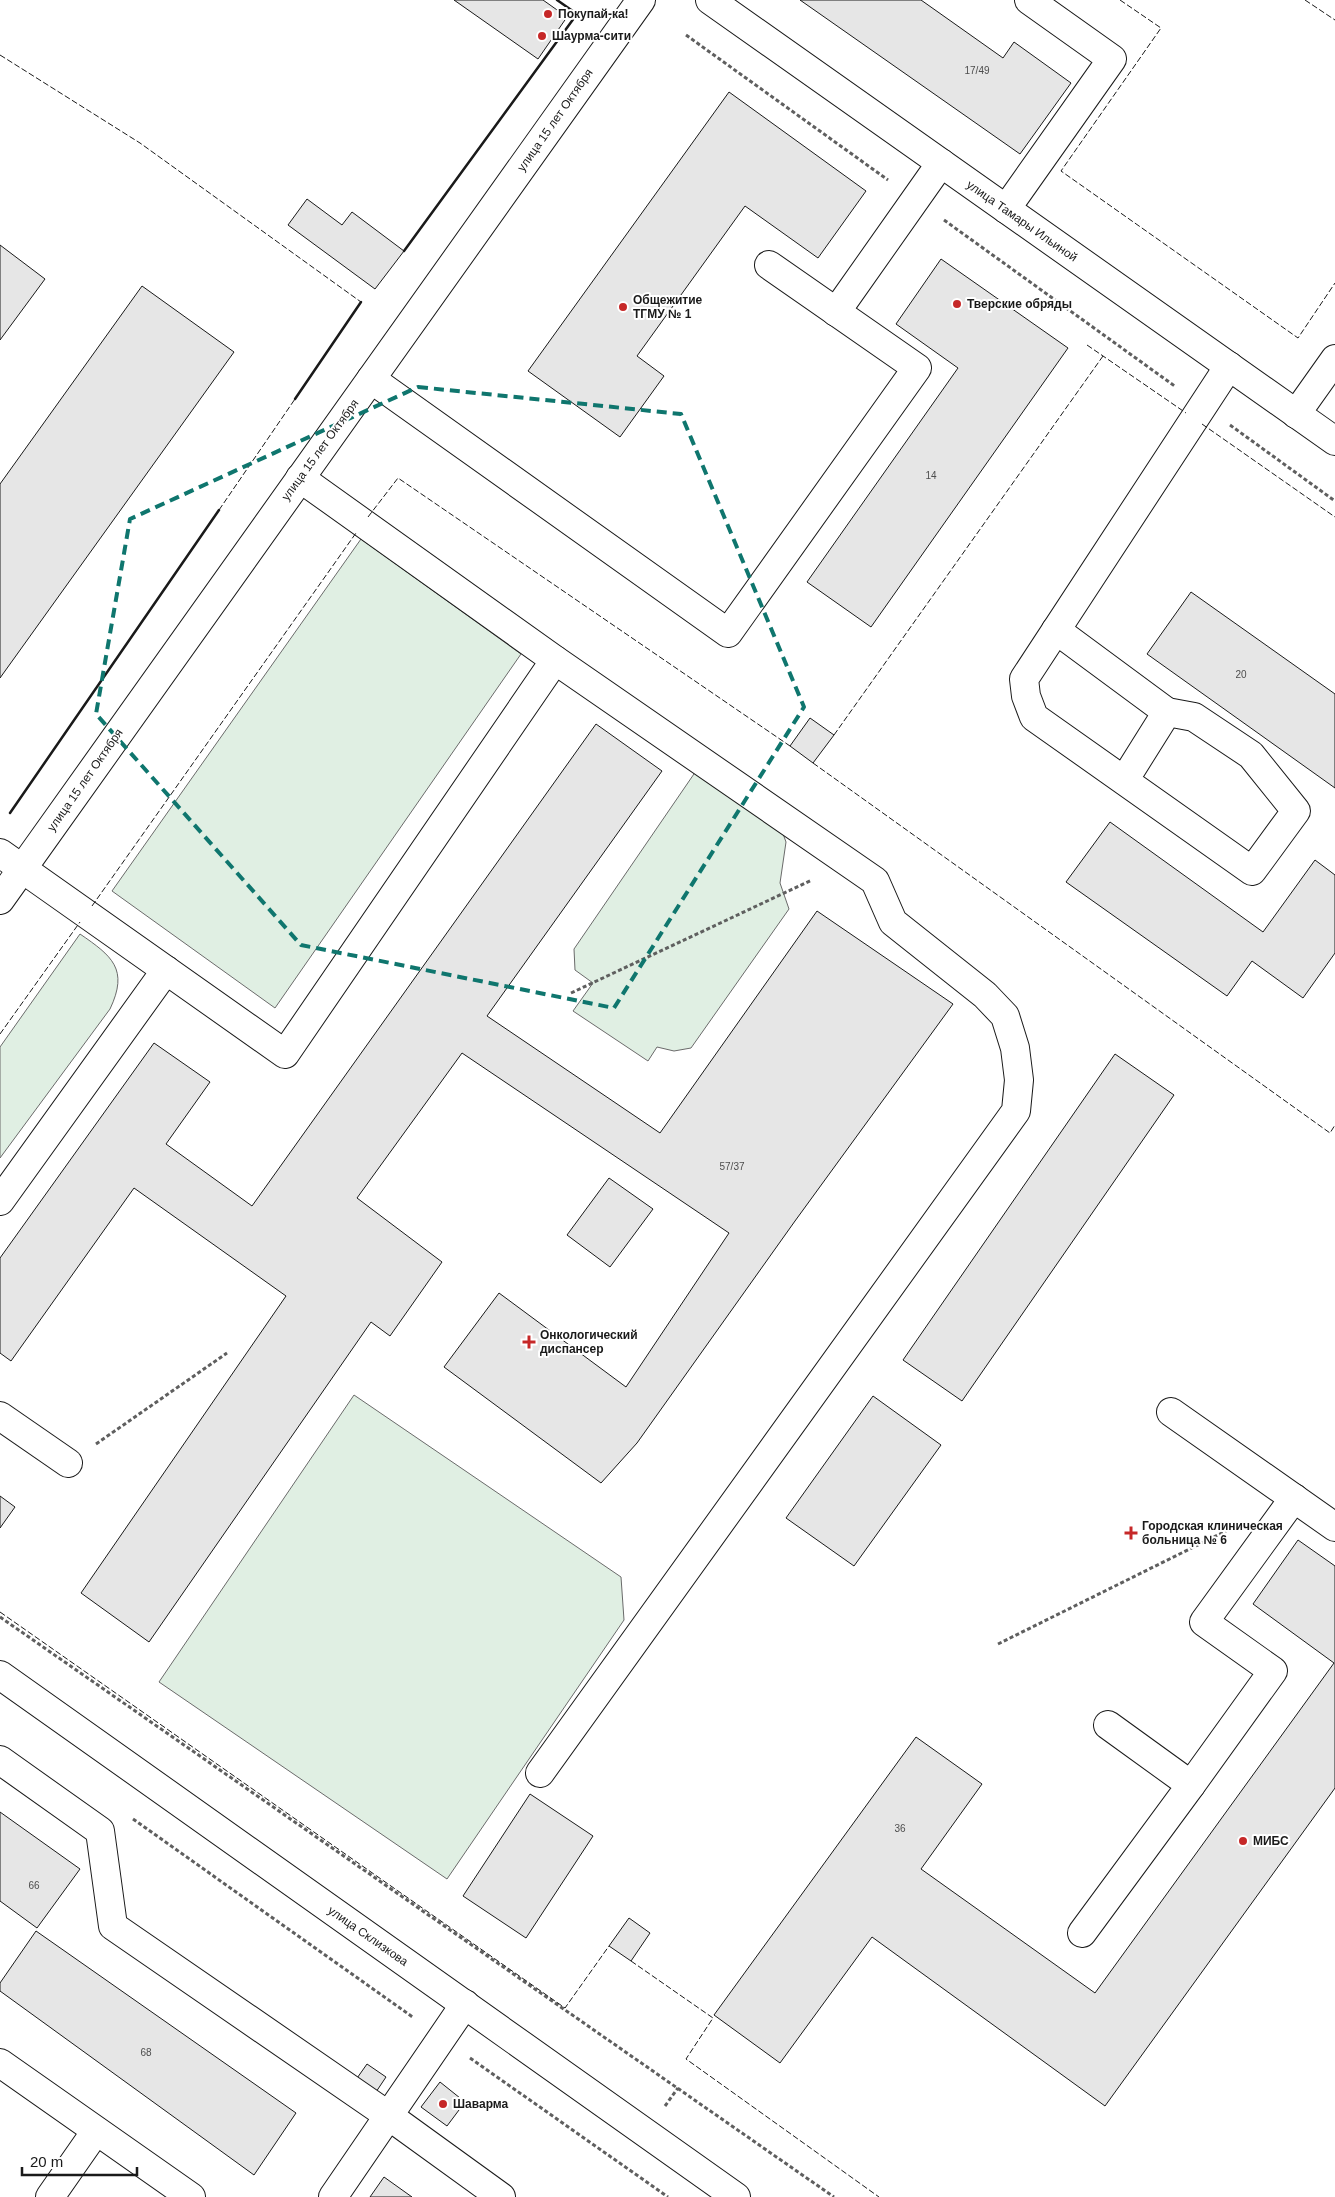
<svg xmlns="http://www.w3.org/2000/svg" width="1335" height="2197" font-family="Helvetica,sans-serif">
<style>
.green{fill:#e0efe3;stroke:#6a6a6a}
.building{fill:#e6e6e6;stroke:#1a1a1a}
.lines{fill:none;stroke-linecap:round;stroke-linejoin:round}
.minor-casing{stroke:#1a1a1a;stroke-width:30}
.path{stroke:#5f5f5f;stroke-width:3;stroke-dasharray:4 2.5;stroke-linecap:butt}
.minor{stroke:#fff;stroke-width:28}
.fence{stroke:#1a1a1a;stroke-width:1;stroke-dasharray:6 2.5;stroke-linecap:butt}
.wall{stroke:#1a1a1a;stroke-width:2.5}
.marked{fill:none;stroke:#0f766e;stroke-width:4;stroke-dasharray:10 6;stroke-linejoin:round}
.poi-dot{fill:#c62828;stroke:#fff;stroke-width:2}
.labels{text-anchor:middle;stroke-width:4;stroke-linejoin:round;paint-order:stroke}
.number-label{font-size:10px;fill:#4d4d4d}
.poi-label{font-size:12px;font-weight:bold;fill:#1a1a1a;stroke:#fff;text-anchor:start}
.street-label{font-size:12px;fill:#1a1a1a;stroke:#fff}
</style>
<rect width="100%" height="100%" fill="#fff"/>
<g class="green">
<polygon points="361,539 521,654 275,1008 112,891"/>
<polygon points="696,771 782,831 786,842 780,883 789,909 691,1048 674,1051 657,1047 648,1061 573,1011 593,983 575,970 574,949"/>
<path d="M80,934C112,956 129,969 110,1009L0,1158V1047Z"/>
<polygon points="354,1395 621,1577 624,1620 447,1879 159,1682"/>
</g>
<g class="building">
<polygon points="454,0 543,0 567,17 538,59"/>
<polygon points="800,0 921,0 1003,58 1014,42 1071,83 1020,154"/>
<polygon points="729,92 866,191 818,258 745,206 637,356 664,376 620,437 528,371"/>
<polygon points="307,199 342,225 352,212 404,251 375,289 288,225"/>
<polygon points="0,245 45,279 0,340"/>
<polygon points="941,259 1068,348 871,627 807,582 958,368 896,324"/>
<polygon points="142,286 234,352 0,678 0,484"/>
<polygon points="1191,592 1335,694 1335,788 1147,654"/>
<polygon points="810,718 834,735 813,763 790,746"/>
<polygon points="596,724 662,771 487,1016 660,1133 817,911 953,1004 795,1221 637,1443 601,1483 444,1367 499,1293 626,1387 729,1233 462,1053 357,1198 442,1262 390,1336 371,1322 149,1642 81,1593 286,1296 134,1188 11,1361 0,1353 0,1258 154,1043 210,1082 166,1144 252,1206"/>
<polygon points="1110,822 1263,932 1315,860 1335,875 1335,953 1303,998 1252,961 1227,996 1066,882"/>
<polygon points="1115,1054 1174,1095 962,1401 903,1360"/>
<polygon points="609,1178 653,1209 610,1267 567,1235"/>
<polygon points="873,1396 941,1445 854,1566 786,1518"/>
<polygon points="0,1496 15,1507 0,1528"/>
<polygon points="1298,1540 1335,1566 1335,1788 1105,2106 872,1937 780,2063 714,2015 916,1737 982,1784 921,1869 1095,1993 1334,1663 1253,1604"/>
<polygon points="530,1794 593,1836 526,1938 463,1896"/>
<polygon points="0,1812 80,1869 37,1928 0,1901"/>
<polygon points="629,1918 650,1933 631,1961 609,1946"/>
<polygon points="36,1931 296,2113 254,2175 0,1991 0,1983"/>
<polygon points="367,2064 386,2077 374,2095 355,2081"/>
<polygon points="440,2082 465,2102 447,2126 421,2107"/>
<polygon points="384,2177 412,2197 370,2197"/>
</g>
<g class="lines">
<defs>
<g id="minor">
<polyline points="710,0 1335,441"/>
<polyline points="1006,209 1112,59 1029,0"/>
<polyline points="836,312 941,163"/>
<polyline points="371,379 728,633 917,368 769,265"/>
<polyline points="1296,414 1335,359"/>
<polyline points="300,478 555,660 875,881 893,922 985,995 1005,1016 1015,1048 1019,1080 1016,1111 540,1773"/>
<polyline points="1056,630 1167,712"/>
<polyline points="1125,779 1167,712 1194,717 1251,755 1296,811 1252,871 1034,717 1026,696 1024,679 1229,366"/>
<polyline points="0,853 285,1054 555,660"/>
<polyline points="0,900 641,0"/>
<polyline points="0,1201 166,970"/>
<polyline points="1171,1412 1335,1527"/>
<polyline points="0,1416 68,1463"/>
<polyline points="0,1675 736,2197"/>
<polyline points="0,1760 100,1831 113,1926 389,2116 501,2197"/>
<polyline points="1191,1785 1273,1671 1204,1622 1294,1498"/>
<polyline points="1082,1933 1191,1785 1108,1725"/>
<polyline points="0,2063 191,2197"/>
<polyline points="50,2197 96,2131"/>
<polyline points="333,2197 465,2004"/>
</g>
</defs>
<use href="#minor" class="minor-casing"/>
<g class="path">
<polyline points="686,35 888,180"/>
<polyline points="944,220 1176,387"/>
<polyline points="1230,425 1335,501"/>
<polyline points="571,993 812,880"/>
<polyline points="96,1444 227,1353"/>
<polyline points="0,1617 834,2197"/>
<polyline points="998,1644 1226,1531"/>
<polyline points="133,1819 414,2018"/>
<polyline points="470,2058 668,2197"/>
<polyline points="665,2106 678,2088"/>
</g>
<use href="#minor" class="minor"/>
<g class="fence">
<polyline points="1120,0 1161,28 1061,171 1298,338 1335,283"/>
<polyline points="1305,0 1335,20"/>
<polyline points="0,55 140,143 361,302"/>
<polyline points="1087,345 1186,413"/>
<polyline points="1202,424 1335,517"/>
<polyline points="219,510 295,399"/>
<polyline points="368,517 398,478 790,746"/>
<polyline points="834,735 1103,356"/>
<polyline points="813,763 1330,1133 1335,1125"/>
<polyline points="92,906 356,533"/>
<polyline points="0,1034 80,922"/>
<polyline points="0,1612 565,2008 609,1946"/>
<polyline points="631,1961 713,2018 686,2059 879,2197"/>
</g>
<g class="wall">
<polyline points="404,251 577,14 557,0"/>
<polyline points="295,399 361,302"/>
<polyline points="10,813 219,510"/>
</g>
</g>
<path class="marked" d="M418,387L681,414L804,707L614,1008L301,945L96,714L130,519Z"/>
<g class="poi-dot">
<circle cx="548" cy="14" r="5"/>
<circle cx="542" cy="36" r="5"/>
<circle cx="957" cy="304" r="5"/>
<circle cx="623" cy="307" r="5"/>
<path d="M526.5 1334.5h5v5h5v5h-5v5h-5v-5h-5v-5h5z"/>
<path d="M1128.5 1525.5h5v5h5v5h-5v5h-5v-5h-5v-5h5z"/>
<circle cx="1243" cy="1841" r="5"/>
<circle cx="443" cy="2104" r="5"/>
</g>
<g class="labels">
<g class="number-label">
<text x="977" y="74">17/49</text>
<text x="931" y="479">14</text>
<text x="1241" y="678">20</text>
<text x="732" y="1170">57/37</text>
<text x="900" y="1832">36</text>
<text x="34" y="1889">66</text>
<text x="146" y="2056">68</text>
</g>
<g class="poi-label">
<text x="558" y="18">Покупай-ка!</text>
<text x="552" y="40">Шаурма-сити</text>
<text x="633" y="304">Общежитие<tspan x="633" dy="14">ТГМУ № 1</tspan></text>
<text x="967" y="308">Тверские обряды</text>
<text x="540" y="1339">Онкологический<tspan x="540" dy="14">диспансер</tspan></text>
<text x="1142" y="1530">Городская клиническая<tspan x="1142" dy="14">больница № 6</tspan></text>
<text x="1253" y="1845">МИБС</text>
<text x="453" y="2108">Шаварма</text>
</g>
<g class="street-label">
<text transform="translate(555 120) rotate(-55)" y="4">улица 15 лет Октября</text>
<text transform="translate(1022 221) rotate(35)" y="4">улица Тамары Ильиной</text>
<text transform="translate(320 450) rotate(-54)" y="4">улица 15 лет Октября</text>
<text transform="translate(85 780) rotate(-55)" y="4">улица 15 лет Октября</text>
<text transform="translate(368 1936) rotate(35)" y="4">улица Склизкова</text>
</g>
</g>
<path d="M22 2167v8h115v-8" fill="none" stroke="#1a1a1a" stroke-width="2.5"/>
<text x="30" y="2167" font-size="15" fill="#1a1a1a" stroke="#ffffff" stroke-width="4" paint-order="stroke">20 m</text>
</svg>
